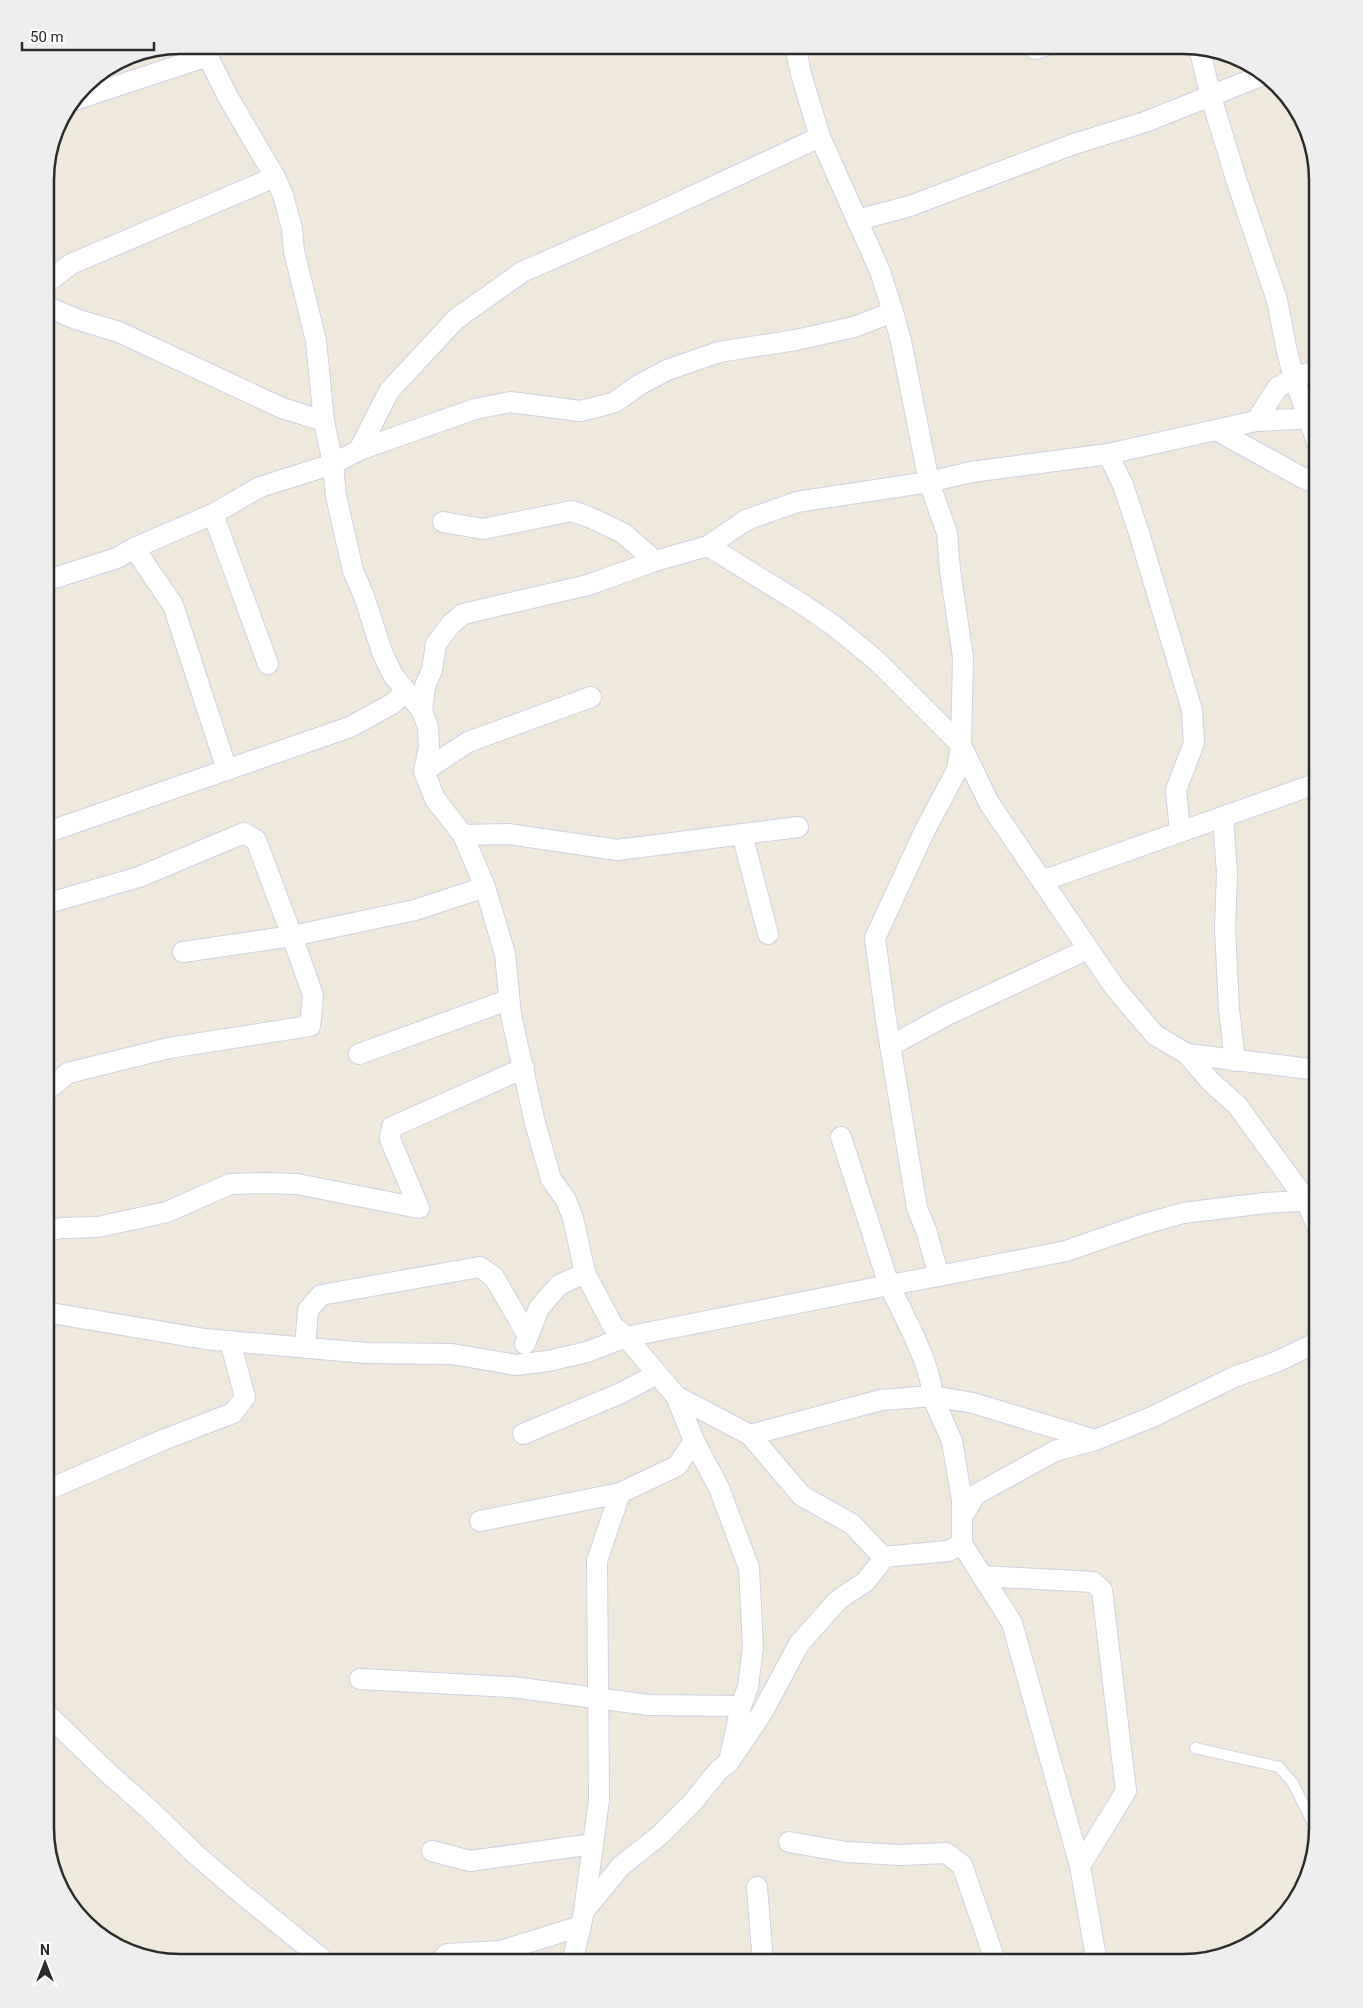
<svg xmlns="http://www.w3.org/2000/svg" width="1363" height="2008" font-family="Roboto,sans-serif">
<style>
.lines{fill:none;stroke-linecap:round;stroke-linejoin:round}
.lane-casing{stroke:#d1d1e5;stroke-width:12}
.street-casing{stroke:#d1d1e5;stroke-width:22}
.lane{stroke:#fff;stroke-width:10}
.street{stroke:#fff;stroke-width:20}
.rim{fill:none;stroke:#2b2b2b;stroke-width:2.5}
</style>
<rect width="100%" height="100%" fill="#eee9dc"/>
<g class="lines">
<defs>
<polyline id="lane" points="1195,1748 1279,1767 1293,1783 1317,1832"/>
<g id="street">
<polyline points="202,45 228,97 275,177 283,195 292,229 294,251 316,341 324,421 333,464 336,496 353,571 364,596 382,652 393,675 422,711 428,727 429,748 424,771 435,799 463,835 485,887 505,954 511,1015 535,1123 551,1179 566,1200 573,1218 585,1273 613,1326 626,1337 676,1396 694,1441 719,1488 749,1568 753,1646 748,1687 741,1706 729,1762"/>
<path d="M795,45L801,74L820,137L880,271L893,312L901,341L929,482L947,533L950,570L963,657L961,745L957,770L925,830L875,938L886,1020L917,1208L926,1230L939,1276L889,1285C902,1312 933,1368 932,1396L952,1441L962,1500V1544L948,1551L883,1557"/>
<polyline points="1030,45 1035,49 1047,45"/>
<polyline points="1199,47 1211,97 1237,182 1277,300 1286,347 1294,378 1278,387 1256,421"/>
<polyline points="74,100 208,56"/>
<polyline points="857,220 910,206 1074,144 1145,122 1263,75"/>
<polyline points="45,284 71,264 275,177"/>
<polyline points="45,306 76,319 119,332 282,408 324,421"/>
<polyline points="1216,430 1303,478 1318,484"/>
<polyline points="1318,445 1294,378 1318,370"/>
<polyline points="359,450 389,391 456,319 522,272 652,215 820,137"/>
<polyline points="1108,454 1123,485 1139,533 1192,710 1194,743 1176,790 1180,831"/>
<polyline points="213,514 268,664"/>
<polyline points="443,522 483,529 572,511 589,517 623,533 655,561"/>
<polyline points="708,546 802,604 833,625 876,660 961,745 989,803 1115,988 1155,1035 1187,1054 1211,1082 1237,1105 1306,1200 1318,1229"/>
<polyline points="134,548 173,605 227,770"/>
<polyline points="45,581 117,558 134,548 213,514 260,487 333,464 359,450 475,409 510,402 580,411 601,406 615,402 639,385 667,370 719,352 796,340 854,327 893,312"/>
<polyline points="422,711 425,686 432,670 436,644 451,624 463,614 588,585 655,561 708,546 746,520 797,502 929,482 971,472 1108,454 1256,421 1318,418"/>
<polyline points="424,771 468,742 591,697"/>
<polyline points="1223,817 1227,873 1225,929 1229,1009 1235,1061"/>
<polyline points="45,833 350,727 392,704 406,692"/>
<polyline points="742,834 768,934"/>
<polyline points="463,835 508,834 617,850 798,827"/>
<polyline points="1042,881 1318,783"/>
<polyline points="45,904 139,877 244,833 256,840 292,936 183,952"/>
<polyline points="890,1046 949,1014 1088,949"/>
<polyline points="359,1054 508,1000"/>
<polyline points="1187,1054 1318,1070"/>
<polyline points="45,1092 68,1073 169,1048 310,1026 313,995 292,936 415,910 485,887"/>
<polyline points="45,1231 62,1228 98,1227 167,1212 230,1184 262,1183 297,1184 419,1208 390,1139 392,1127 524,1068"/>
<polyline points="939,1276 1066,1251 1141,1225 1183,1213 1265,1203 1315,1200"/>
<polyline points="45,1312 205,1339 366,1353 452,1354 516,1365 548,1361 587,1352 626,1337 889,1285 841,1137"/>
<polyline points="525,1344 539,1308 559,1285 585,1273"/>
<polyline points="305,1347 308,1310 321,1295 480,1267 494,1277 528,1336"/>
<polyline points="676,1396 750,1435 802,1496 852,1524 883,1557"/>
<polyline points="523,1434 621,1393 657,1374"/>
<polyline points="750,1435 881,1400 932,1396 973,1403 1095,1440"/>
<polyline points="45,1491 163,1440 233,1413 245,1397 230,1341"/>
<polyline points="963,1515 975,1495 1055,1451 1095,1440 1152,1417 1234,1377 1276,1362 1318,1342"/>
<polyline points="480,1521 620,1493"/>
<polyline points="962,1544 1012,1623 1080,1866 1097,1963"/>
<polyline points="982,1576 1093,1582 1102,1590 1126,1791 1080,1866"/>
<polyline points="360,1679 512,1687 649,1705 741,1706"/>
<polyline points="45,1712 108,1773 149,1809 194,1853 242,1894 327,1963"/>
<polyline points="789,1842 846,1852 901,1855 946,1853 962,1865 996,1963"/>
<polyline points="432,1851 470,1861 593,1844"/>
<polyline points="757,1887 763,1963"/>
<polyline points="584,1911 599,1800 597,1561 620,1493 677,1466 694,1441"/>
<polyline points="439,1963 447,1954 501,1951 581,1926"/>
<polyline points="572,1963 584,1911 621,1866 660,1835 692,1803 718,1771 729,1762 762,1713 799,1644 838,1600 865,1582 878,1566 883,1557"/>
</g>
</defs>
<use href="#lane" class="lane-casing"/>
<use href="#street" class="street-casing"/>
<use href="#lane" class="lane"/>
<use href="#street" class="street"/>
</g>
<path d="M0 0H1363V2008H0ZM180 54H1183A126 126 0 0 1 1309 180V1828A126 126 0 0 1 1183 1954H180A126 126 0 0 1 54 1828V180A126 126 0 0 1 180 54Z" fill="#eee" fill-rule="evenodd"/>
<path class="rim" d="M180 54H1183A126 126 0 0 1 1309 180V1828A126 126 0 0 1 1183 1954H180A126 126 0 0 1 54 1828V180A126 126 0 0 1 180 54Z"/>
<g transform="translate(45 1963)" stroke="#ffffff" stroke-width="4" paint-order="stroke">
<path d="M0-4L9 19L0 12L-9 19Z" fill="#2b2b2b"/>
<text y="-8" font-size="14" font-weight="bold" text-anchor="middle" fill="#2b2b2b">N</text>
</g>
<path d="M22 42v8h132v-8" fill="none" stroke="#2b2b2b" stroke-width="2.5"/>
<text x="30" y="42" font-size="15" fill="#2b2b2b" stroke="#ffffff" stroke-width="4" paint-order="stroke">50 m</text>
</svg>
